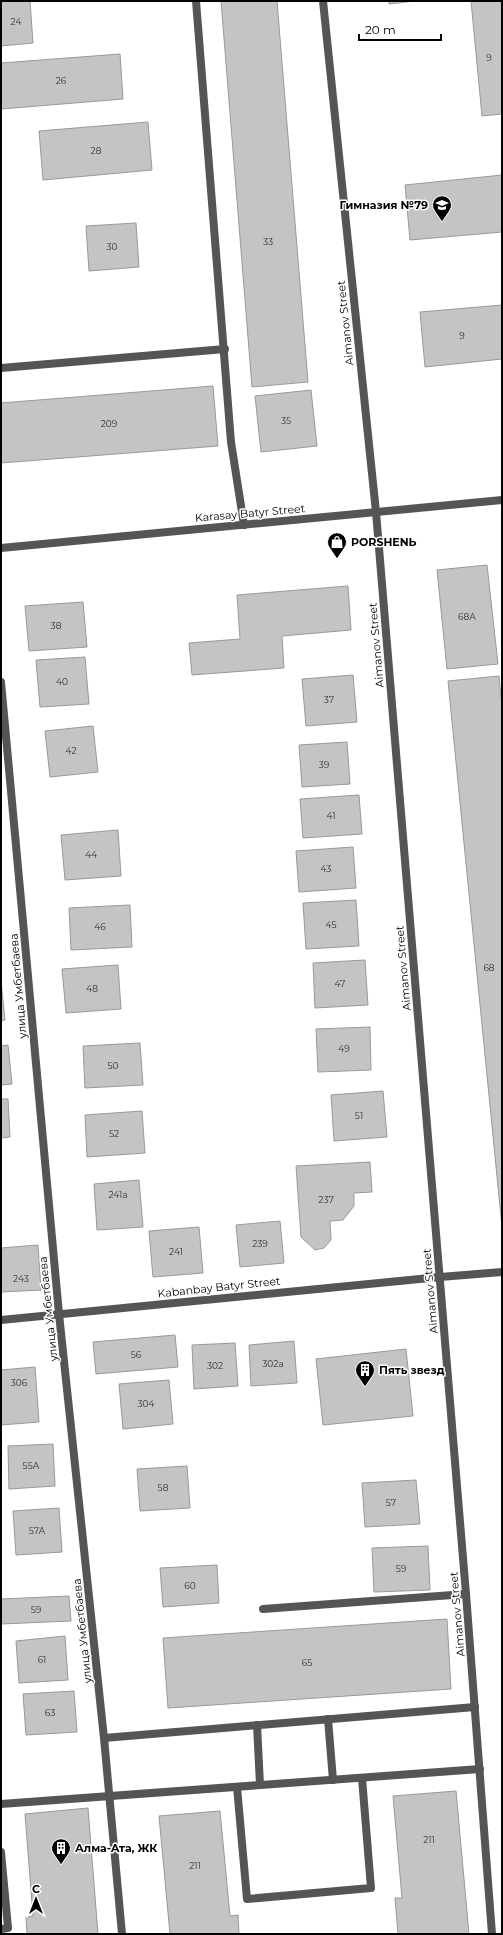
<svg xmlns="http://www.w3.org/2000/svg" width="503" height="1935" font-family="Montserrat,sans-serif">
<style>
.building{fill:#c4c4c4;stroke:#999}
.lines{fill:none;stroke-linecap:round;stroke-linejoin:round}
.service{stroke:#555;stroke-width:8}
.minor{stroke:#555;stroke-width:8}
.tertiary{stroke:#555;stroke-width:8}
.labels{text-anchor:middle;stroke-width:3;stroke-linejoin:round;paint-order:stroke}
.number-label{font-size:9px;fill:#313131}
.poi-label{font-size:11px;font-weight:bold;fill:#000;stroke:#fff;text-anchor:start}
.street-label{font-size:11px;fill:#000;stroke:#fff}
</style>
<rect width="100%" height="100%" fill="#fff"/>
<g class="building">
<polygon points="1,1 30,1 33,43 1,46"/>
<polygon points="221,1 277,1 308,382 252,387"/>
<polygon points="389,1 415,1 389,4"/>
<polygon points="471,1 502,1 502,114 482,116"/>
<polygon points="120,54 123,99 1,109 1,63"/>
<polygon points="148,122 152,170 43,180 39,131"/>
<polygon points="502,175 502,232 410,240 405,185"/>
<polygon points="136,223 139,267 89,271 86,226"/>
<polygon points="502,305 502,359 425,367 420,312"/>
<polygon points="213,386 218,446 1,463 1,403"/>
<polygon points="311,390 317,446 261,452 255,396"/>
<polygon points="487,565 498,664 447,669 437,570"/>
<polygon points="348,586 351,630 282,636 284,668 192,675 189,643 240,639 237,595"/>
<polygon points="83,602 87,647 29,651 25,606"/>
<polygon points="85,657 89,704 40,707 36,660"/>
<polygon points="353,675 357,722 306,726 302,679"/>
<polygon points="499,676 502,709 502,1227 448,681"/>
<polygon points="93,726 98,772 50,777 45,731"/>
<polygon points="347,742 350,784 302,787 299,745"/>
<polygon points="359,795 362,834 303,838 300,799"/>
<polygon points="118,830 121,876 65,880 61,835"/>
<polygon points="353,847 356,888 299,892 296,851"/>
<polygon points="356,900 359,946 306,949 303,903"/>
<polygon points="130,905 132,947 71,950 69,908"/>
<polygon points="365,960 368,1005 315,1008 313,963"/>
<polygon points="118,965 121,1009 66,1013 62,969"/>
<polygon points="1,981 5,1020 1,1021"/>
<polygon points="370,1027 371,1070 318,1072 316,1029"/>
<polygon points="140,1043 143,1085 85,1088 83,1046"/>
<polygon points="8,1045 12,1084 1,1085 1,1046"/>
<polygon points="383,1091 387,1137 334,1141 331,1095"/>
<polygon points="1,1099 8,1099 10,1137 1,1138"/>
<polygon points="142,1111 145,1153 87,1157 85,1115"/>
<polygon points="370,1162 372,1192 354,1193 354,1206 343,1220 330,1221 331,1240 324,1248 315,1250 301,1237 296,1166"/>
<polygon points="139,1180 143,1227 97,1230 94,1184"/>
<polygon points="280,1221 284,1263 240,1267 236,1225"/>
<polygon points="199,1227 203,1273 153,1277 149,1231"/>
<polygon points="38,1245 41,1290 1,1292 1,1248"/>
<polygon points="175,1335 178,1367 96,1374 93,1342"/>
<polygon points="294,1341 297,1383 251,1386 249,1345"/>
<polygon points="235,1343 238,1386 194,1389 192,1345"/>
<polygon points="406,1349 413,1416 323,1425 316,1359"/>
<polygon points="35,1367 39,1422 1,1425 1,1370"/>
<polygon points="169,1380 173,1424 123,1429 119,1384"/>
<polygon points="53,1444 55,1486 9,1489 8,1446"/>
<polygon points="187,1466 190,1508 140,1511 137,1469"/>
<polygon points="416,1480 420,1524 365,1527 362,1483"/>
<polygon points="59,1508 62,1552 16,1555 13,1511"/>
<polygon points="428,1546 430,1590 374,1592 372,1548"/>
<polygon points="217,1565 219,1603 163,1607 160,1568"/>
<polygon points="69,1596 71,1621 1,1624 1,1599"/>
<polygon points="447,1619 451,1689 168,1708 163,1638"/>
<polygon points="65,1636 68,1680 19,1683 16,1641"/>
<polygon points="74,1691 77,1732 26,1735 23,1694"/>
<polygon points="456,1791 469,1934 398,1934 395,1898 402,1898 393,1796"/>
<polygon points="88,1808 98,1934 27,1934 26,1917 33,1916 25,1814"/>
<polygon points="220,1811 230,1916 238,1915 239,1934 170,1934 159,1816"/>
</g>
<g class="lines">
<g class="service">
<polyline points="196,1 231,442 244,525"/>
<polyline points="1,368 225,349"/>
<polyline points="440,1277 502,1272"/>
<polyline points="263,1609 466,1594"/>
<polyline points="328,1719 333,1780"/>
<polyline points="257,1725 260,1785"/>
<polyline points="104,1738 475,1707"/>
<polyline points="237,1787 247,1899 371,1888 362,1778"/>
<polyline points="1,1804 480,1769"/>
<polyline points="1,1852 8,1928 1,1929"/>
</g>
<g class="minor">
<polyline points="323,1 376,512 466,1594 492,1934"/>
<polyline points="1,682 59,1314 104,1738 122,1934"/>
<polyline points="1,1320 440,1277"/>
</g>
<polyline class="tertiary" points="1,548 502,500"/>
</g>
<defs>
<symbol id="school-pin" viewBox="-11 -11 22 30"><path d="M0 17L-7.5 6A9.5 9.5 0 1 1 7.5 6Z" fill="#000" stroke="#fff"/><path d="M0-5L7-2L0 1L-7-2ZM-4 1L0 2.5L4 1V4Q0 6-4 4Z" fill="#fff"/></symbol>
<symbol id="shop-pin" viewBox="-11 -11 22 30"><path d="M0 17L-7.5 6A9.5 9.5 0 1 1 7.5 6Z" fill="#000" stroke="#fff"/><path d="M-5-2.5h2.3a2.7 3.5 0 0 1 5.4 0H5L5.5 6h-11ZM-1.5-2.5h3a1.5 2.3 0 0 0-3 0Z" fill="#fff"/></symbol>
<symbol id="building-pin" viewBox="-11 -11 22 30"><path d="M0 17L-7.5 6A9.5 9.5 0 1 1 7.5 6Z" fill="#000" stroke="#fff"/><path d="M-4-6H4V6H1V3H-1V6H-4ZM-2.5-4.3h1.7v1.8h-1.7ZM.8-4.3h1.7v1.8H.8ZM-2.5-1h1.7V.8h-1.7ZM.8-1h1.7V.8H.8Z" fill="#fff"/></symbol>
</defs>
<g fill-rule="evenodd">
<use href="#school-pin" x="431" y="194" width="22" height="30"/>
<use href="#shop-pin" x="326" y="531" width="22" height="30"/>
<use href="#building-pin" x="354" y="1359" width="22" height="30"/>
<use href="#building-pin" x="50" y="1837" width="22" height="30"/>
</g>
<g class="labels">
<g class="number-label">
<text x="16" y="25">24</text>
<text x="489" y="61">9</text>
<text x="61" y="84">26</text>
<text x="96" y="154">28</text>
<text x="268" y="245">33</text>
<text x="112" y="250">30</text>
<text x="462" y="339">9</text>
<text x="286" y="424">35</text>
<text x="109" y="427">209</text>
<text x="467" y="620">68А</text>
<text x="56" y="629">38</text>
<text x="62" y="685">40</text>
<text x="329" y="703">37</text>
<text x="71" y="754">42</text>
<text x="324" y="768">39</text>
<text x="331" y="819">41</text>
<text x="91" y="858">44</text>
<text x="326" y="872">43</text>
<text x="331" y="928">45</text>
<text x="100" y="930">46</text>
<text x="489" y="971">68</text>
<text x="340" y="987">47</text>
<text x="92" y="992">48</text>
<text x="344" y="1052">49</text>
<text x="113" y="1069">50</text>
<text x="359" y="1119">51</text>
<text x="114" y="1137">52</text>
<text x="118" y="1198">241а</text>
<text x="326" y="1203">237</text>
<text x="260" y="1247">239</text>
<text x="176" y="1255">241</text>
<text x="21" y="1282">243</text>
<text x="136" y="1358">56</text>
<text x="273" y="1367">302а</text>
<text x="215" y="1369">302</text>
<text x="19" y="1386">306</text>
<text x="146" y="1407">304</text>
<text x="31" y="1469">55А</text>
<text x="163" y="1491">58</text>
<text x="391" y="1506">57</text>
<text x="37" y="1534">57А</text>
<text x="401" y="1572">59</text>
<text x="190" y="1589">60</text>
<text x="36" y="1613">59</text>
<text x="42" y="1663">61</text>
<text x="307" y="1666">65</text>
<text x="50" y="1716">63</text>
<text x="429" y="1843">211</text>
<text x="195" y="1869">211</text>
</g>
<g class="poi-label">
<text x="428" y="209" text-anchor="end">Гимназия №79</text>
<text x="351" y="546">PORSHENЬ</text>
<text x="379" y="1374">Пять звезд</text>
<text x="75" y="1852">Алма-Ата, ЖК</text>
</g>
<g class="street-label">
<text transform="translate(345 323) rotate(-96)" y="4">Aimanov Street</text>
<text transform="translate(250 513) rotate(-5)" y="4">Karasay Batyr Street</text>
<text transform="translate(376 645) rotate(-95)" y="4">Aimanov Street</text>
<text transform="translate(403 968) rotate(-95)" y="4">Aimanov Street</text>
<text transform="translate(18 986) rotate(-95)" y="4">улица Умбетбаева</text>
<text transform="translate(219 1287) rotate(-6)" y="4">Kabanbay Batyr Street</text>
<text transform="translate(430 1291) rotate(-95)" y="4">Aimanov Street</text>
<text transform="translate(48 1309) rotate(-96)" y="4">улица Умбетбаева</text>
<text transform="translate(457 1614) rotate(-95)" y="4">Aimanov Street</text>
<text transform="translate(82 1631) rotate(-96)" y="4">улица Умбетбаева</text>
</g>
</g>
<rect width="503" height="1935" fill="none" stroke="#000000" stroke-width="4"/>
<g transform="translate(36 1899)" stroke="#ffffff" stroke-width="3" paint-order="stroke">
<path d="M0-3L7 15L0 10L-7 15Z" fill="#000000"/>
<text y="-6" font-size="11" font-weight="bold" text-anchor="middle" fill="#000000">С</text>
</g>
<path d="M359 34v6h82v-6" fill="none" stroke="#000000" stroke-width="2"/>
<text x="365" y="34" font-size="12" fill="#000000" stroke="#ffffff" stroke-width="3" paint-order="stroke">20 m</text>
</svg>
